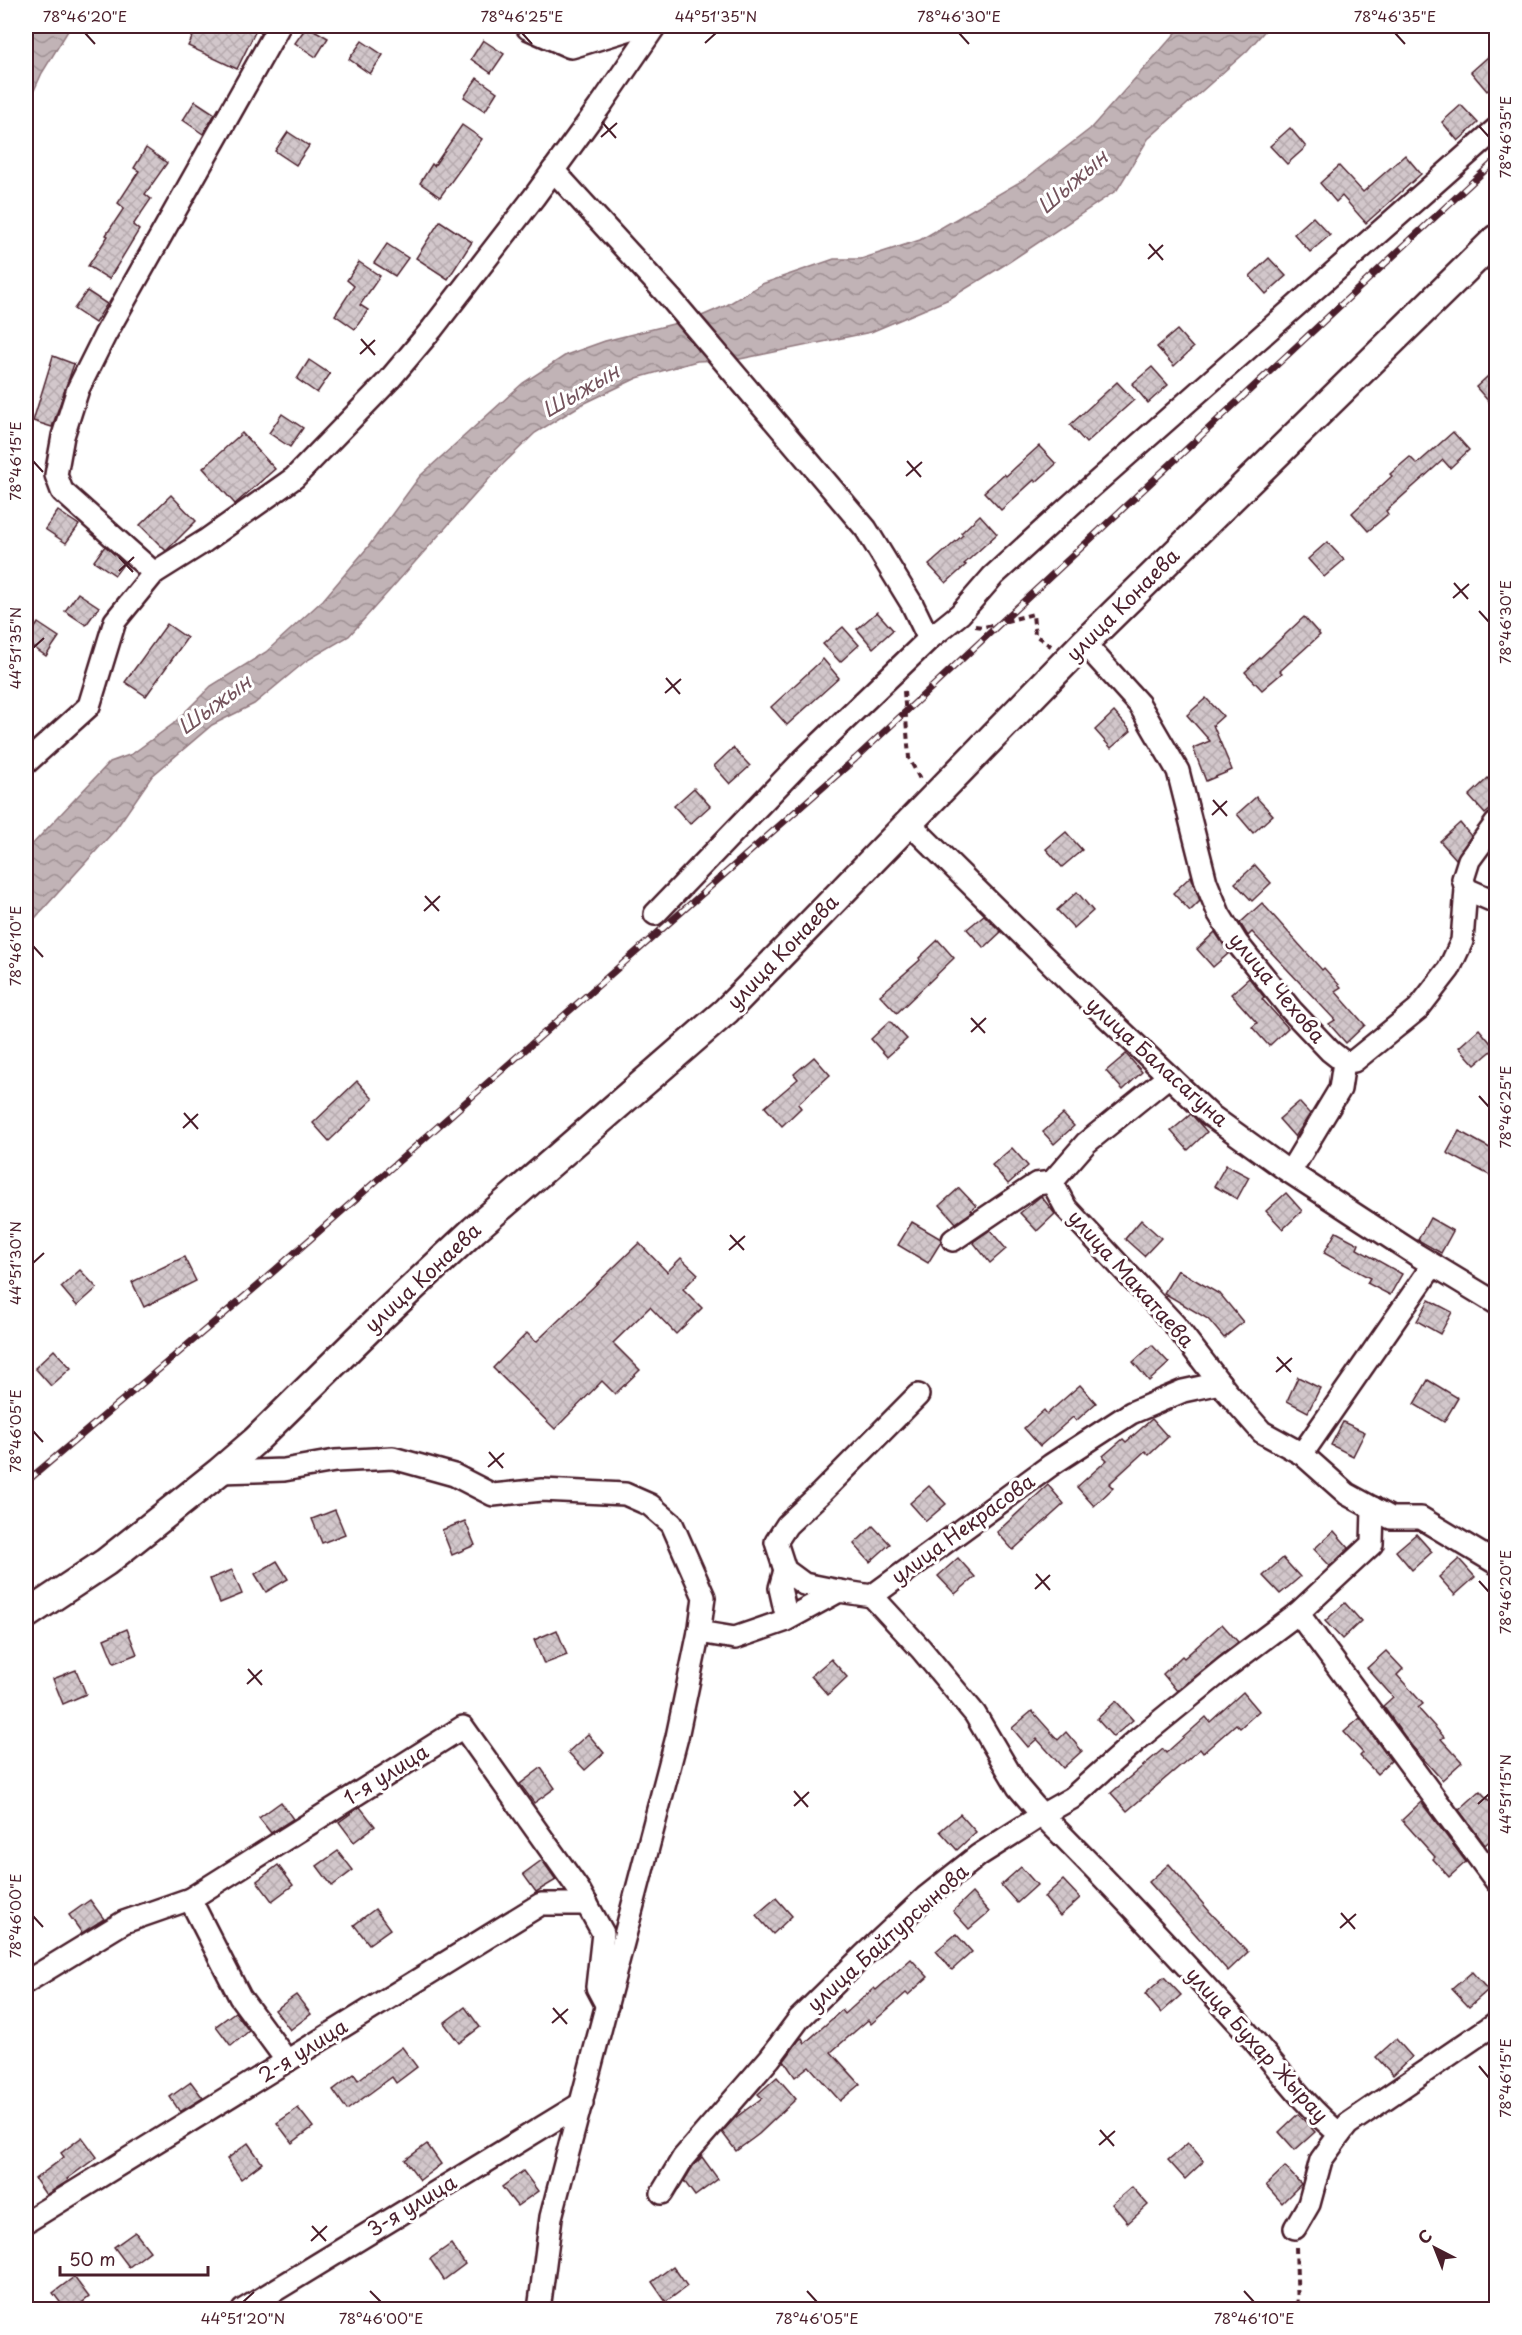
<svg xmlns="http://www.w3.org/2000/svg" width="1522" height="2335" font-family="'Playpen Sans',sans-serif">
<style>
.water{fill:url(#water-waves);stroke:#91787e;stroke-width:1.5}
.building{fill:url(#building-cross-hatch);stroke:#4a1f2b;stroke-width:1.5}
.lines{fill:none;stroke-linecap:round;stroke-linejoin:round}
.minor-casing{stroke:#4a1f2b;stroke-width:26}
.tertiary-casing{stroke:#4a1f2b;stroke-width:32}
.path{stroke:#4a1f2b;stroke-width:4;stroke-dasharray:6 4.5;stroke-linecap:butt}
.minor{stroke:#fff;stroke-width:21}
.tertiary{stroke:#fff;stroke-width:27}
.rail-casing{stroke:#4a1f2b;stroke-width:7}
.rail{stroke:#fff;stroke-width:4.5;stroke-dasharray:14;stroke-linecap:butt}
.ticks{fill:none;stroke:#4a1f2b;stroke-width:2}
.labels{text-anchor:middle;stroke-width:6;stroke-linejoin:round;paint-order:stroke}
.street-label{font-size:20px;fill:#4a1f2b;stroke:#fff}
.water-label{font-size:21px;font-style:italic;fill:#74535c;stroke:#fff}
.neatline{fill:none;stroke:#4a1f2b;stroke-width:2}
.ticks-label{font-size:15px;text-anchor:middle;fill:#4a1f2b}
</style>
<defs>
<pattern id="water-waves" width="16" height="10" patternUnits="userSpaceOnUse" patternTransform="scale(1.5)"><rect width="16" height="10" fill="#c1b3b6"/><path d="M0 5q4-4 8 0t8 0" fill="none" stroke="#9f9194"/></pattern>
<pattern id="building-cross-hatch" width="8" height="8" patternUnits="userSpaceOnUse" patternTransform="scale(1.5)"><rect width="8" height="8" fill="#d2c7cb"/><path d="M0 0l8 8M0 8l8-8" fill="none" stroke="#b6aaae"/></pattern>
</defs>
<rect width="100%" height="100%" fill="#fff"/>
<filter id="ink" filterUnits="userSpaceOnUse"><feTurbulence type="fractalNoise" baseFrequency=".0167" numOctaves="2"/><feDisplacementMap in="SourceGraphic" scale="12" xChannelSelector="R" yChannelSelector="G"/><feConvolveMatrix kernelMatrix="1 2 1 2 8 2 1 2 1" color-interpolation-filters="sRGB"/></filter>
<g filter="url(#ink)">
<g class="water">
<polygon points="26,26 71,26 42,73 26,108"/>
<polygon points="1182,26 1269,26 1247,51 1148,139 1117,190 1009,262 949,299 871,332 740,359 697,361 637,378 581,405 535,433 497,470 349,636 306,661 254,704 212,725 152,776 115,830 26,928 26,851 110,762 132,754 173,724 211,686 266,652 323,600 368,547 420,476 523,383 566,355 605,341 697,318 727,305 762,284 834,259 861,259 920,240 1025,179 1090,129"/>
</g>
<g class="building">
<polygon points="198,26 258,26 237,69 188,46"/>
<polygon points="307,26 328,38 316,57 295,43"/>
<polygon points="483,40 504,54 491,73 471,59"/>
<polygon points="362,41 383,55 370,74 349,59"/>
<polygon points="1497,49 1497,82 1487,91 1471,72"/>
<polygon points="477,78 497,92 485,111 464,97"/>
<polygon points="195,101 215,114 203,134 183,120"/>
<polygon points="1461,105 1478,123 1458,141 1442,122"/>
<polygon points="462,125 482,139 440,197 420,183 432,164 434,166"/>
<polygon points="1290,128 1306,147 1287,164 1270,146"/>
<polygon points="288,132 309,146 296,165 275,151"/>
<polygon points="146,148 167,163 145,194 151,199 133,225 139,230 109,279 88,266 108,236 106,235 124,208 118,203 139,171 134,168"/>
<polygon points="1405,155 1421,174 1366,223 1342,196 1336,202 1320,183 1339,166 1363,192"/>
<polygon points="1313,217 1330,235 1310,252 1294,234"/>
<polygon points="440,221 472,242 448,279 416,258"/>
<polygon points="387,244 408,258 395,276 374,263"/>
<polygon points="1269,258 1286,276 1266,294 1250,276"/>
<polygon points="359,262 380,276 360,305 368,310 355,329 335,315 354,286 347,280"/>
<polygon points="87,291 107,304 95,323 74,309"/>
<polygon points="1177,330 1193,348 1174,366 1157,347"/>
<polygon points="53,356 74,364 52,427 33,421"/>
<polygon points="309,360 330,374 317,393 297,379"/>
<polygon points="1152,367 1168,385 1148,403 1132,384"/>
<polygon points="1497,368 1497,411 1476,387"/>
<polygon points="1117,382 1134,400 1086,443 1070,425"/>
<polygon points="282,414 303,428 290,447 269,433"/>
<polygon points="1453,432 1469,450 1450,468 1443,460 1386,511 1388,514 1368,531 1352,513 1392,476 1390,474 1410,457 1417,464"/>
<polygon points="242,433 275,469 235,504 203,468"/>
<polygon points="1039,446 1056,464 1036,482 1034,480 1001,510 984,492 1004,474 1006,476"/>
<polygon points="171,495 196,521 166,551 140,525"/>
<polygon points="58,511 79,525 66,543 45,529"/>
<polygon points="980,515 997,534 964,564 966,565 946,583 929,565 963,535 961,533"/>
<polygon points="1327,542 1344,560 1324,577 1308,559"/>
<polygon points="105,546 124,563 115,575 94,561"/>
<polygon points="78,593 99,607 86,625 65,611"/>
<polygon points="877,612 893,630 873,648 857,629"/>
<polygon points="1304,617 1320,635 1280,671 1282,673 1262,690 1245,672"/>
<polygon points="38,623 59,637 46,656 26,642"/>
<polygon points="167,624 187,638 146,696 125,682"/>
<polygon points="843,627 859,645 840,662 823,644"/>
<polygon points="823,659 839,678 787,725 771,707"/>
<polygon points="1206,698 1223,716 1213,725 1232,770 1206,781 1193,748 1210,741 1187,715"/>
<polygon points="1114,712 1131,731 1111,748 1095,730"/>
<polygon points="733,748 750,766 730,784 714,766"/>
<polygon points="1488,778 1497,787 1497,804 1485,814 1469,796"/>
<polygon points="694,788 710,806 690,824 674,806"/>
<polygon points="1256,797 1273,815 1253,833 1237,814"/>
<polygon points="1460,823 1471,836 1456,859 1440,841"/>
<polygon points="1066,832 1082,850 1062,867 1046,849"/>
<polygon points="1255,865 1271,883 1252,901 1235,883"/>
<polygon points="1191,876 1200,901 1190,911 1173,893"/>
<polygon points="1077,892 1093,911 1074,928 1057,910"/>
<polygon points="1262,903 1322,970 1324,968 1341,987 1335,991 1365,1025 1346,1043 1329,1024 1335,1020 1252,932 1248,936 1240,923"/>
<polygon points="984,915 1001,932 984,948 967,929"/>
<polygon points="1215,932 1229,953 1213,967 1197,949"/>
<polygon points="938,940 954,958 897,1013 880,995 920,960 919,958"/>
<polygon points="1249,978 1264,997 1262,999 1288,1028 1269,1046 1252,1027 1257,1023 1231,994"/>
<polygon points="890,1021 907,1039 887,1057 871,1039"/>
<polygon points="1479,1029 1495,1048 1475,1065 1459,1047"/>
<polygon points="1126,1054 1142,1072 1123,1090 1106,1071"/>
<polygon points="814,1057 830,1075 798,1104 801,1108 782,1126 765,1107 798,1079 794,1074"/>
<polygon points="357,1081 373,1099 329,1141 313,1123"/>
<polygon points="1299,1102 1310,1114 1295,1137 1279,1119"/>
<polygon points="1063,1114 1074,1126 1054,1144 1043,1132"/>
<polygon points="1191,1114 1207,1132 1188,1150 1171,1131"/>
<polygon points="1459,1131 1497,1152 1497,1179 1447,1153"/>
<polygon points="1012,1148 1028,1166 1008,1184 992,1165"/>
<polygon points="1226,1165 1249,1177 1237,1199 1214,1186"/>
<polygon points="959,1188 976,1206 971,1210 973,1211 956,1223 940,1205"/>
<polygon points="1286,1193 1302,1211 1283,1229 1266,1211"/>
<polygon points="1041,1196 1055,1214 1037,1231 1020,1213"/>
<polygon points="1430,1218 1453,1231 1441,1253 1418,1240"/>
<polygon points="1141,1220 1161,1238 1144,1256 1125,1239"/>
<polygon points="912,1222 941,1239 941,1242 928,1263 898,1245"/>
<polygon points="990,1230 1006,1249 990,1263 973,1242"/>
<polygon points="1336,1232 1359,1244 1357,1249 1402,1274 1390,1295 1367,1283 1370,1278 1324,1253"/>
<polygon points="639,1243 667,1272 681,1258 698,1274 683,1289 702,1308 676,1334 650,1307 613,1343 640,1370 615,1394 602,1381 555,1429 493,1368 527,1333 536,1342"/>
<polygon points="184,1257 196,1281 144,1307 132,1282"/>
<polygon points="80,1270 97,1288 77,1306 61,1287"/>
<polygon points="1178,1270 1221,1295 1243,1322 1224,1338 1208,1319 1164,1293"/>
<polygon points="1429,1300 1452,1312 1440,1334 1417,1321"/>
<polygon points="1152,1345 1169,1363 1149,1381 1133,1362"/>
<polygon points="54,1350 71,1368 51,1386 35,1368"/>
<polygon points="1298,1377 1320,1388 1308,1412 1287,1401"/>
<polygon points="1428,1380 1458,1398 1444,1422 1414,1404"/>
<polygon points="1080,1385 1096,1403 1076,1421 1073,1417 1040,1446 1024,1428 1044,1410 1047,1414"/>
<polygon points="1152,1419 1168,1437 1149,1455 1145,1451 1109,1484 1113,1488 1094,1506 1077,1487 1107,1460 1103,1456 1123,1439 1126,1442"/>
<polygon points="1343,1422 1365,1432 1353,1456 1331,1445"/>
<polygon points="1048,1485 1064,1504 1013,1550 997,1532"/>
<polygon points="929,1486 946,1504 926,1521 910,1503"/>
<polygon points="335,1510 345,1534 322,1543 312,1519"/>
<polygon points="465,1521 475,1545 452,1555 442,1530"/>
<polygon points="873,1526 890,1544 870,1562 854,1544"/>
<polygon points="1334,1531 1349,1548 1330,1566 1314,1549"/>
<polygon points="1416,1534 1432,1552 1412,1570 1396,1551"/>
<polygon points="958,1558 975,1577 955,1594 938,1576"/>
<polygon points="1283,1558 1300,1577 1280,1594 1263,1576"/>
<polygon points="1459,1559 1475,1577 1455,1595 1439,1577"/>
<polygon points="277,1561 288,1579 266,1592 255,1574"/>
<polygon points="232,1570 242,1594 220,1603 210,1579"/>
<polygon points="1345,1603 1361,1621 1342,1639 1325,1621"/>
<polygon points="1222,1624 1238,1642 1177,1691 1163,1674 1182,1656 1184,1658"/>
<polygon points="127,1629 137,1654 114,1663 104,1639"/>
<polygon points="557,1630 567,1655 544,1664 534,1640"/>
<polygon points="1386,1651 1403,1669 1397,1675 1423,1704 1418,1708 1444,1737 1441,1739 1462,1762 1442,1780 1411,1745 1383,1706 1393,1697 1367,1668"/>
<polygon points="831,1659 847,1677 828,1695 811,1676"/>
<polygon points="76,1670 86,1694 63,1704 53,1679"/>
<polygon points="1243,1692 1259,1711 1240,1728 1236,1724 1203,1753 1200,1749 1127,1811 1111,1793 1163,1749 1166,1753 1206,1717 1210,1722"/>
<polygon points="1116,1701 1133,1720 1113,1737 1097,1719"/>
<polygon points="1032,1711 1058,1740 1066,1732 1082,1751 1063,1768 1037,1739 1028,1747 1012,1728"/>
<polygon points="1360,1718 1391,1761 1377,1774 1360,1756 1363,1753 1344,1732"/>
<polygon points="588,1734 604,1753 585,1770 568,1752"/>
<polygon points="541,1768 555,1788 534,1803 520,1784"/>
<polygon points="1480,1791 1497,1809 1497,1834 1485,1845 1459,1810"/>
<polygon points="281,1802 293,1819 271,1833 259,1818"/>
<polygon points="1421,1802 1466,1862 1449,1877 1433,1859 1435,1857 1402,1820"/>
<polygon points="360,1807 375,1826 354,1842 339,1822"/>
<polygon points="960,1814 976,1832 957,1850 940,1831"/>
<polygon points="338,1851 353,1870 332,1886 317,1866"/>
<polygon points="542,1860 556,1880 536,1892 523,1874"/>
<polygon points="1169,1864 1210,1912 1248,1952 1228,1971 1149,1882"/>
<polygon points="278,1865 293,1885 272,1901 257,1881"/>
<polygon points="1021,1867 1037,1885 1017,1903 1001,1885"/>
<polygon points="1063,1880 1080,1898 1060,1916 1044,1897"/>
<polygon points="972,1893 989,1912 969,1929 953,1911"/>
<polygon points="776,1898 792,1916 773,1934 756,1915"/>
<polygon points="90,1900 104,1919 82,1933 69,1915"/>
<polygon points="375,1909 390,1929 369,1944 354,1925"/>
<polygon points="956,1934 972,1952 952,1970 936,1951"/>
<polygon points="911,1959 928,1977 908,1995 906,1993 871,2024 868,2020 831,2052 860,2084 840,2101 809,2066 795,2077 784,2061 799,2040 802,2038 805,2043 842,2010 845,2014 874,1988 876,1990"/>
<polygon points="1472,1972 1488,1990 1469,2007 1452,1989"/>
<polygon points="1164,1977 1181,1995 1161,2013 1145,1994"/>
<polygon points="296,1995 311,2014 290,2030 275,2010"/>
<polygon points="465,2007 480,2027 459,2043 444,2023"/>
<polygon points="235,2012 249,2031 231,2046 216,2026"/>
<polygon points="1396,2039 1412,2057 1393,2075 1376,2057"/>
<polygon points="402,2047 417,2067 396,2083 392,2077 347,2110 333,2090 354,2074 358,2080"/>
<polygon points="777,2077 796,2099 759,2134 736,2151 722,2132 735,2118 762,2098 758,2094"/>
<polygon points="191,2082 203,2098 180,2112 170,2097"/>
<polygon points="298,2108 313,2127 292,2143 277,2123"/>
<polygon points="1298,2114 1315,2132 1295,2150 1279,2132"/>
<polygon points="82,2137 97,2157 67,2179 68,2181 46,2195 35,2179 64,2157 61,2153"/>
<polygon points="248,2143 262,2163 241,2179 227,2159"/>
<polygon points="1188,2143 1204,2161 1185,2179 1168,2160"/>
<polygon points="427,2144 441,2164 420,2180 405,2160"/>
<polygon points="702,2157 718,2179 695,2196 684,2181 693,2166"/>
<polygon points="1285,2167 1301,2184 1282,2203 1266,2185"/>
<polygon points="523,2171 538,2191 517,2206 502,2187"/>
<polygon points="1132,2187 1148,2205 1128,2223 1112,2204"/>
<polygon points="135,2232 150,2251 129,2267 114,2247"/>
<polygon points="451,2244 465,2264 444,2280 430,2259"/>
<polygon points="673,2266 687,2286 666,2302 652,2282"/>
<polygon points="74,2277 89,2297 73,2310 66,2310 53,2293"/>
</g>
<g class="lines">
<defs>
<g id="minor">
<polyline points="553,170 672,300 866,529 912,604 929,639"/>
<polyline points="154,573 62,491 56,475 63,436 78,389 105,335 279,26"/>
<polyline points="1084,643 1139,704 1178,771 1206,882 1219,914 1237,943 1291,1010 1330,1051 1344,1062 1354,1061 1418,1009 1449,969 1462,941 1466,889 1463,879 1469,860 1496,823"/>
<polyline points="26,763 89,706 115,621 154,573 205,541 294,478 389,380 432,329 534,197 603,102 655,26"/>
<polyline points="909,823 1071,983 1210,1115 1285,1169 1417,1255 1496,1303"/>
<polyline points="1466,889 1496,902"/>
<polyline points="655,914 803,760 929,639 960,614 993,576 1073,503 1496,129"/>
<polyline points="1169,1076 1086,1143 1052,1182 1066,1208 1175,1325 1226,1391 1262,1432 1302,1454"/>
<polyline points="1290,1172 1340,1089 1344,1062"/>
<polyline points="953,1240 1036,1184 1052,1182"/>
<polyline points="1433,1265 1302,1454 1347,1494 1391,1518 1421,1518 1496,1563"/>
<polyline points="219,1472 284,1470 335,1461 393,1458 454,1475 493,1495 542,1490 625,1494 650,1505 672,1524 704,1597 700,1627 677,1737 551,2217 539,2310"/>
<polyline points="785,1570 780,1588 787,1619"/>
<polyline points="839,1591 804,1584 785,1570 776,1542 787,1525 821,1493 918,1395"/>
<polyline points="872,1596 921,1649 975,1714 1018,1787 1042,1815 1072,1798 1137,1740 1225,1668 1298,1613 1372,1544 1373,1508"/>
<polyline points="1298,1613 1496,1881"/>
<polyline points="699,1632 735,1638 784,1621 839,1591 872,1596 1051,1465 1131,1413 1183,1391 1220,1383"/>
<polyline points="190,1899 240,1997 287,2061"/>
<polyline points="26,1982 124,1922 190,1899 463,1727 579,1890 603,1933 597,1987 607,2006"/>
<path d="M662,2193L683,2158L770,2058L799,2019L863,1956L926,1897L979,1855L1042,1815C1112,1885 1179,1957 1245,2030C1275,2064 1305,2107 1340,2134L1348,2124L1496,2023"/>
<polyline points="26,2222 541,1904 587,1904"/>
<polyline points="1295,2228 1309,2204 1321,2160 1340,2134"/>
<polyline points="243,2310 582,2103"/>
</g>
<g id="tertiary">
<polyline points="530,26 571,44 630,26"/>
<polyline points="26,1615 106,1562 219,1472 255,1441 378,1320 474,1230 726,1011 1084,643 1496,239"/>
</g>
</defs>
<use href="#minor" class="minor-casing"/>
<use href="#tertiary" class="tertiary-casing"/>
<g class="path">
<polyline points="975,626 984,627 1033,614 1035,635 1051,646"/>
<polyline points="904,691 909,758 920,779"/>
<polyline points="1296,2247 1298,2310"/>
</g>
<use href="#minor" class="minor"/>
<use href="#tertiary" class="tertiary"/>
<defs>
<polyline id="rail" points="26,1482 257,1286 855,759 1496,160"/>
</defs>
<use href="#rail" class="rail-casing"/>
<use href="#rail" class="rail"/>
</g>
</g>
<path class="ticks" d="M85,33L95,44M522,33L532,44M959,33L969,44M1395,33L1405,44M705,43L716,33M602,122L616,138M1479,126L1489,137M601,137L617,123M1149,244L1163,260M1148,259L1163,245M361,339L375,355M360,354L375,340M33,461L43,472M907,461L921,477M906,476L922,462M119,557L133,572M119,571L134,557M1454,583L1468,599M1453,598L1469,584M1479,611L1489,622M33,648L44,638M666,678L680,694M665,693L681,679M1213,800L1227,816M1212,815L1227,801M425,896L439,911M424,911L440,896M33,946L43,957M971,1018L985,1033M971,1032L986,1018M1479,1096L1489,1107M184,1113L198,1129M183,1128L198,1114M730,1235L744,1250M729,1250L745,1236M33,1263L44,1253M1277,1357L1291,1372M1276,1372L1292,1358M33,1431L43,1442M489,1452L503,1468M488,1467L504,1453M1036,1574L1050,1590M1479,1581L1489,1592M1035,1589L1050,1575M248,1669L262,1685M247,1684L262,1670M794,1791L808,1807M1478,1804L1489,1794M794,1806L809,1792M1341,1913L1355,1929M33,1916L43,1927M1340,1928L1356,1914M553,2008L567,2024M552,2023L568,2009M1479,2066L1489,2078M1100,2130L1114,2146M1099,2145L1115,2131M312,2226L326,2241M311,2241L327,2226M370,2291L381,2302M807,2291L817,2302M1244,2291L1254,2302M243,2302L254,2292"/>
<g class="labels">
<g class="street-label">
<text transform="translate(1123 605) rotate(-45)" y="7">улица Конаева</text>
<text transform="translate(783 952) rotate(-46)" y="7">улица Конаева</text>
<text transform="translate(1277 988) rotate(50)" y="7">улица Чехова</text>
<text transform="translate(1157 1062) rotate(42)" y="7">улица Баласагуна</text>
<text transform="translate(423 1278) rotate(-43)" y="7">улица Конаева</text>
<text transform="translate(1131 1279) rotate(48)" y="7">улица Макатаева</text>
<text transform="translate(963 1529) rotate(-36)" y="7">улица Некрасова</text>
<text transform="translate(386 1775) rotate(-32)" y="7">1-я улица</text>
<text transform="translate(888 1938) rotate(-42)" y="7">улица Байтурсынова</text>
<text transform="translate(1257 2045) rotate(48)" y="7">улица Бухар Жырау</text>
<text transform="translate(303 2051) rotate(-32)" y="7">2-я улица</text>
<text transform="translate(412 2206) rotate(-31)" y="7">3-я улица</text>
</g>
<g class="water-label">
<text transform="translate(1073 182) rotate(-41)" y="7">Шыжын</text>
<text transform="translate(581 391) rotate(-30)" y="7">Шыжын</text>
<text transform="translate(215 705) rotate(-36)" y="7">Шыжын</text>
</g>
</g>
<rect width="1522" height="2335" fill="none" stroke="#fff" stroke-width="66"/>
<g transform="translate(1435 2248) rotate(318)" stroke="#ffffff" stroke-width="4.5" paint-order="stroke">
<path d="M0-4.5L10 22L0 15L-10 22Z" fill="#4a1f2b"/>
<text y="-9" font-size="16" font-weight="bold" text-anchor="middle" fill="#4a1f2b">С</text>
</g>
<path d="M60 2266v9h148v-9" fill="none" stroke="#4a1f2b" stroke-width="3"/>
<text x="69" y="2266" font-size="18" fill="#4a1f2b" stroke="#ffffff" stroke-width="4.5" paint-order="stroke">50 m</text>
<rect x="33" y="33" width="1456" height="2269" class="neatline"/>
<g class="ticks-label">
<text x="85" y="22">78°46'20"E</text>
<text x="522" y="22">78°46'25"E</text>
<text x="716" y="22">44°51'35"N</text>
<text x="959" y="22">78°46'30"E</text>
<text x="1395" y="22">78°46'35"E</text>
<text transform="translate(1506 137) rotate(-90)" y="5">78°46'35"E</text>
<text transform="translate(16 461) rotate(-90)" y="5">78°46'15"E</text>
<text transform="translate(1506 622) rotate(-90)" y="5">78°46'30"E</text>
<text transform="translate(16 648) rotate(-90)" y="5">44°51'35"N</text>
<text transform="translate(16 946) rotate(-90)" y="5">78°46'10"E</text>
<text transform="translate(1506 1107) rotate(-90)" y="5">78°46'25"E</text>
<text transform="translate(16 1263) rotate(-90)" y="5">44°51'30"N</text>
<text transform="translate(16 1431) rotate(-90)" y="5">78°46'05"E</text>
<text transform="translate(1506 1592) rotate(-90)" y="5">78°46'20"E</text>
<text transform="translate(1506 1794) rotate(-90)" y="5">44°51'15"N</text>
<text transform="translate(16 1916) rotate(-90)" y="5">78°46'00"E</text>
<text transform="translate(1506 2078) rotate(-90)" y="5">78°46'15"E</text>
<text x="243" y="2324">44°51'20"N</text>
<text x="381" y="2324">78°46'00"E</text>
<text x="817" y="2324">78°46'05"E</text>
<text x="1254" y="2324">78°46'10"E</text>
</g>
</svg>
